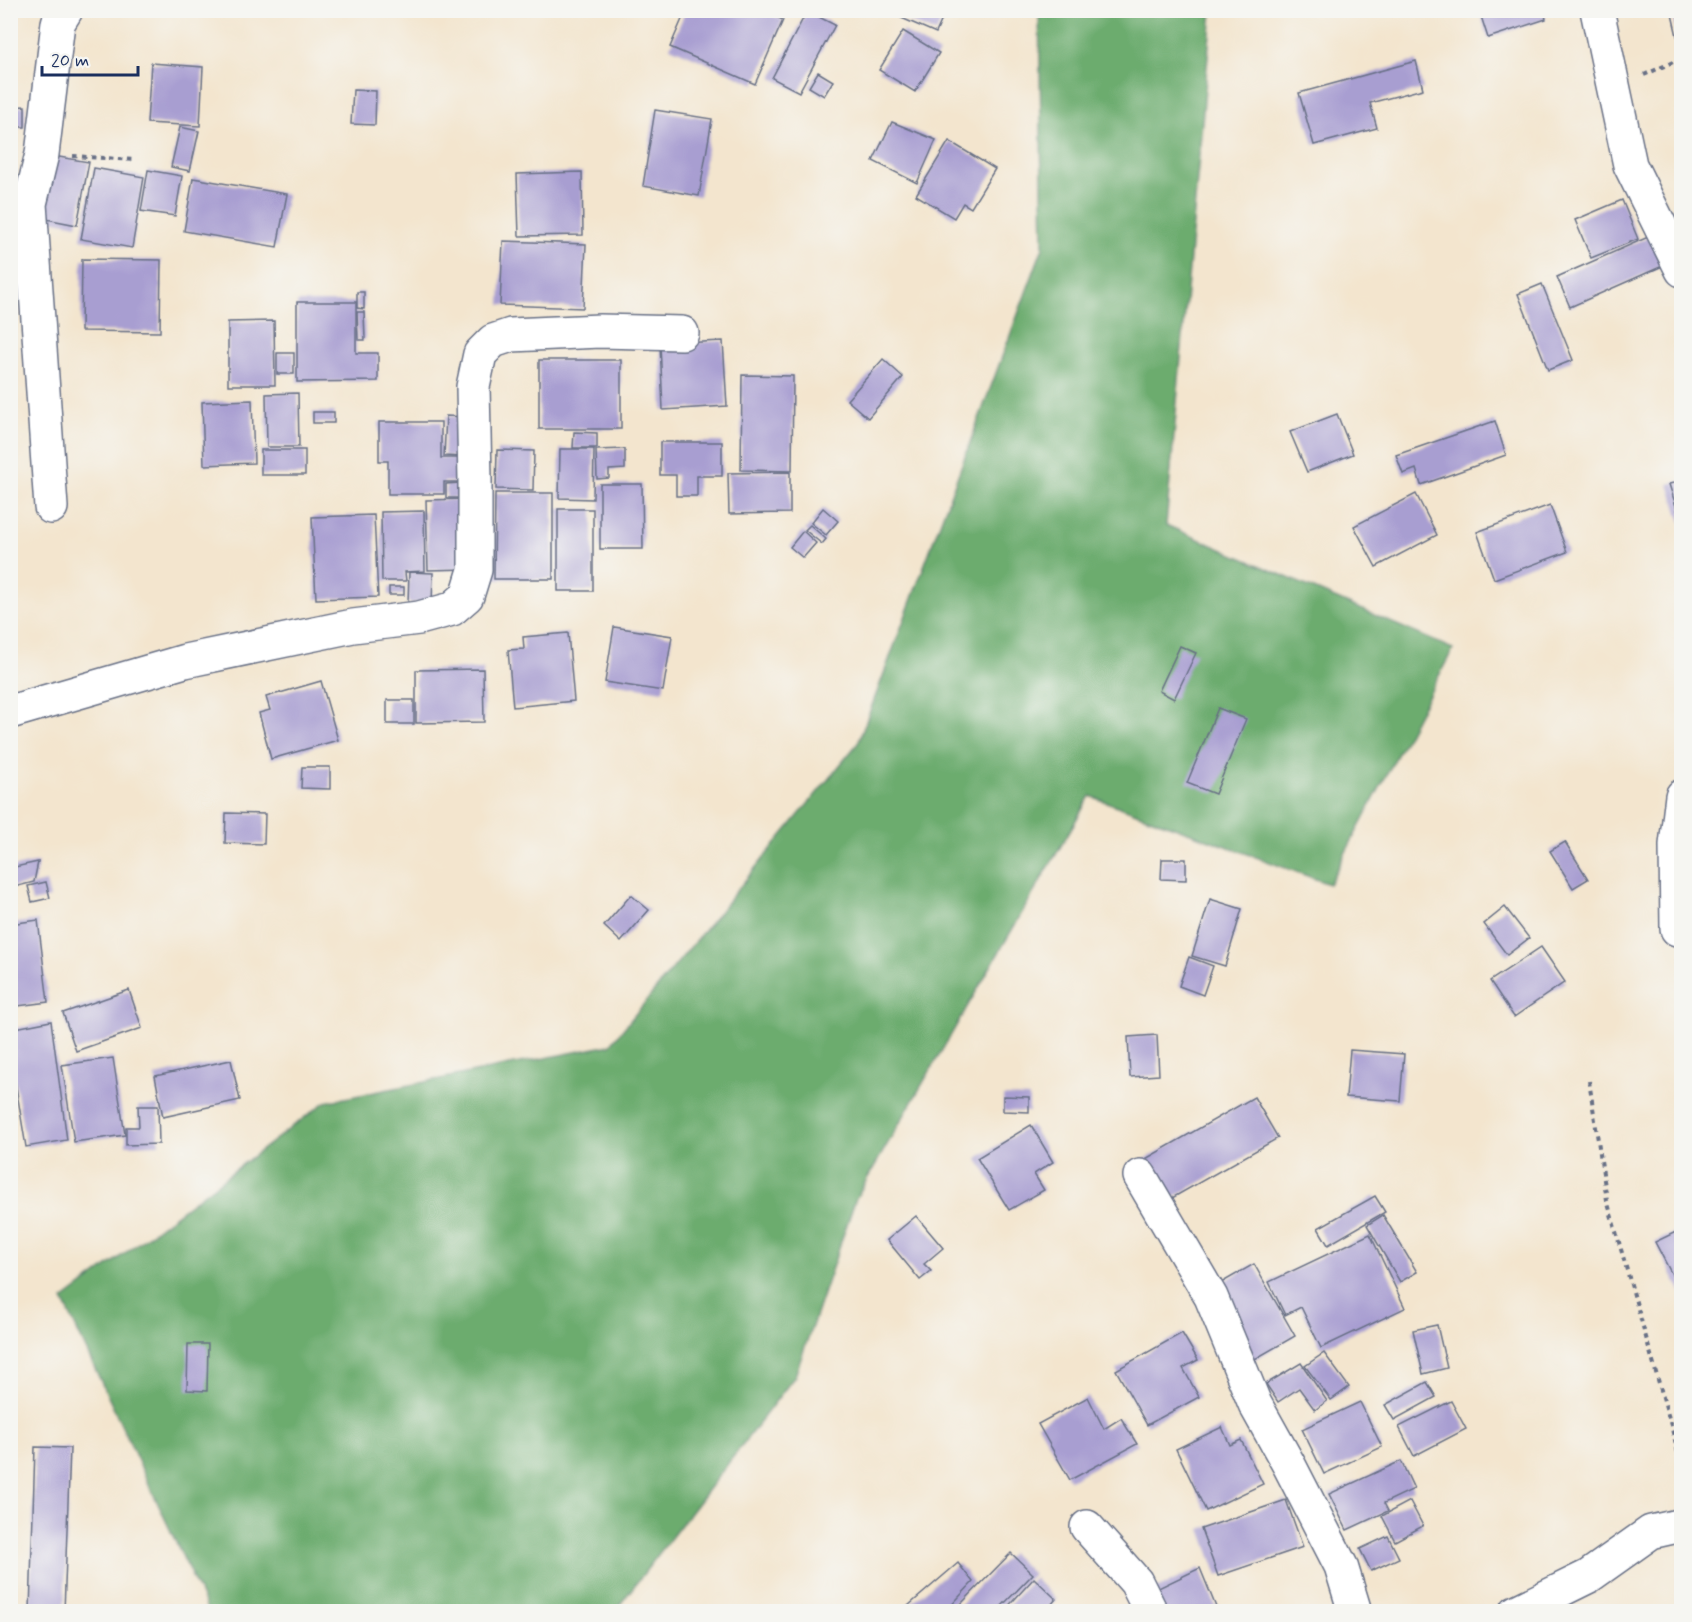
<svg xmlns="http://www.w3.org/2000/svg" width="1692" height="1622" font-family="Mynerve,sans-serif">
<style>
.forest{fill:#6cac6e;stroke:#446e66;stroke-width:1.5}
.building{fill:#a89ed1}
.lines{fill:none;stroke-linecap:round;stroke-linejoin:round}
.minor-casing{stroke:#676f85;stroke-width:36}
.tertiary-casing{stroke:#676f85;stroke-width:36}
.path{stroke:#676f85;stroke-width:4;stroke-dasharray:4.5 4.5;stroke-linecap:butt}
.minor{stroke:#fff;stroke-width:33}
.tertiary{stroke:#fff;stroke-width:33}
</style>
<rect width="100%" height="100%" fill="#f6f6f2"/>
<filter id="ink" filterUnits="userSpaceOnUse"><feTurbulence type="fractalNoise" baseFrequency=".0167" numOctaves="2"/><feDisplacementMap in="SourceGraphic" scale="12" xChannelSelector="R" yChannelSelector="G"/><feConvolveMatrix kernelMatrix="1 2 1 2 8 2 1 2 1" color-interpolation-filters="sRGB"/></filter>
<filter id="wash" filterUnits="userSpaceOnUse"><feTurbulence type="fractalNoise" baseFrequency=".008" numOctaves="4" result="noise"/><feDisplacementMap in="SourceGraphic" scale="24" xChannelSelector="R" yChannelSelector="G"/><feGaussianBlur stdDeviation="1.35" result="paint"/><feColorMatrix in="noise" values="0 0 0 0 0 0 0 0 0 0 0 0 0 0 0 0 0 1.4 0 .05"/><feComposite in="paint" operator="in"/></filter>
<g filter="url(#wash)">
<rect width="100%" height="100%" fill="#f3e5ce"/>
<polygon class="forest" points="1039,11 1212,11 1166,525 1453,649 1329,884 1090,796 856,1198 795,1376 615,1611 208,1611 63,1300 325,1102 610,1045 858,743 1043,247"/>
<g id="blocks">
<g class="building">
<polygon points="686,10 762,10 783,20 755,84 670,47"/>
<polygon points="891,10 946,10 936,33 890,13"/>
<polygon points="1479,10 1544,10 1546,19 1488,38"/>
<polygon points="1671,10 1682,10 1682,35 1677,36"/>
<polygon points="807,11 835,25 799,92 772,78"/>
<polygon points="903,31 939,53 915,92 879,70"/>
<polygon points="1416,61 1423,89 1370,103 1377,128 1314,145 1299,93"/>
<polygon points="151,63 203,67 200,126 147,123"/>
<polygon points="818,72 833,81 824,96 809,87"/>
<polygon points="353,90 376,91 375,125 351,124"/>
<polygon points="25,106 25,127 10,127 10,107"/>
<polygon points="655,110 712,119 699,196 643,186"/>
<polygon points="892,122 936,140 917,183 873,161"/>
<polygon points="180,127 199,131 190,171 171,167"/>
<polygon points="949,141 995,169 971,208 963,203 954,218 916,195"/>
<polygon points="53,156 89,162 77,225 41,218"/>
<polygon points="94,168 144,177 132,248 81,239"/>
<polygon points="148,170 182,176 175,216 141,211"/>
<polygon points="582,172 583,235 519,236 517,174"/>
<polygon points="193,178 287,194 277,247 184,231"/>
<polygon points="1622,200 1638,239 1591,258 1575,220"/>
<polygon points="1655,234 1667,264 1570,307 1557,277"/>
<polygon points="503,241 586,244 583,308 500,305"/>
<polygon points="82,259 161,260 160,332 81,331"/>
<polygon points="1542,284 1573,360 1548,370 1518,294"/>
<polygon points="357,292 364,292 364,309 357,308"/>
<polygon points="297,302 356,302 356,353 378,353 378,381 297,382"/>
<polygon points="357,312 364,312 365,340 358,340"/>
<polygon points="274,321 275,385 228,385 228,322"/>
<polygon points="723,341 727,406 663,410 660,344"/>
<rect x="277" y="353" width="17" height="21"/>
<polygon points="883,359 903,377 868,418 847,400"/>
<rect x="539" y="360" width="82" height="69"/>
<polygon points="742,375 793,376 792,471 741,470"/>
<polygon points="298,393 299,447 267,447 266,394"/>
<polygon points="252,400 254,463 204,465 202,402"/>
<rect x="313" y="412" width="21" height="11"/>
<polygon points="1337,414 1353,454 1307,472 1290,432"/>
<polygon points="446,416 464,417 463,457 444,456"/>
<polygon points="1495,421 1506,455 1421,485 1416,469 1403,474 1396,455"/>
<polygon points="379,422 441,422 441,458 464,458 464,482 444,482 444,494 388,494 388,461 379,461"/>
<polygon points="574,432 597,433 597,448 573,448"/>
<polygon points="660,442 722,442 722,476 697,476 697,496 676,496 676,475 660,475"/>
<polygon points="560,449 594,449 593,499 559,498"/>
<polygon points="625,449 625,469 609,470 609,478 597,479 596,450"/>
<rect x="261" y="450" width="44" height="25"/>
<polygon points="497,450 534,451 533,490 496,489"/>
<polygon points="790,472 790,513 729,514 728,473"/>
<polygon points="1682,481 1682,522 1681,522 1669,484"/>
<polygon points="460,483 460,498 446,498 446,484"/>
<polygon points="600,484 642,484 643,549 600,549"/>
<polygon points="495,493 553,493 553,579 494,579"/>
<polygon points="1416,494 1437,535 1376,567 1354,526"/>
<polygon points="468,499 469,569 428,570 426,500"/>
<polygon points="1550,505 1567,552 1494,579 1477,532"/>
<polygon points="823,508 838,521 826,535 811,523"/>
<rect x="558" y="509" width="35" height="82"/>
<polygon points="424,511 425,571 405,572 406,581 382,581 381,512"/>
<polygon points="374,515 378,597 316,599 312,517"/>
<polygon points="810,525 826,539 822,544 805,530"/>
<polygon points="803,531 816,543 803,558 790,547"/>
<polygon points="409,572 433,573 432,603 408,603"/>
<rect x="389" y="587" width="15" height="8"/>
<polygon points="614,627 672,636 663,691 605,682"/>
<polygon points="568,633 574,701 513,707 508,650 524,649 523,637"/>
<polygon points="1180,646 1196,653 1174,699 1159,691"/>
<polygon points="483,669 484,722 416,723 416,670"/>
<polygon points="321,681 338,740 271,759 259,713 270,710 266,697"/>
<rect x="387" y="700" width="27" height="24"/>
<polygon points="1218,708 1246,719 1215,794 1187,783"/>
<polygon points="302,767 330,767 330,789 301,788"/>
<polygon points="226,813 265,814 264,844 225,843"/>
<polygon points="1565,842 1588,879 1573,888 1550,851"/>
<polygon points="1162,859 1186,859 1186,880 1161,879"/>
<polygon points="38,862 34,882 10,888 10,868"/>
<polygon points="46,882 50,898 32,902 28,886"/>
<polygon points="631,895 649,910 621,942 604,926"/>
<polygon points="1210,899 1242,909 1225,966 1192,956"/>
<polygon points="1505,907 1529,938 1507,955 1484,924"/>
<polygon points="38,920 48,1002 10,1007 10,924"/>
<polygon points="1541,947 1565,982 1514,1017 1490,981"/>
<polygon points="1189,957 1213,966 1203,995 1179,986"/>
<polygon points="129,990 142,1028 76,1051 63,1013"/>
<polygon points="51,1021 67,1140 26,1147 10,1050 10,1029"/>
<polygon points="1157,1035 1159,1075 1130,1077 1128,1037"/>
<polygon points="1350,1050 1404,1054 1400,1101 1346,1097"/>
<polygon points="113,1058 125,1135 74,1142 62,1065"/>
<polygon points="231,1060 240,1100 163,1117 155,1076"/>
<polygon points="1003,1096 1029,1097 1029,1112 1003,1111"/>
<polygon points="1254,1097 1278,1138 1158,1206 1135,1165"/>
<polygon points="138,1106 158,1106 159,1144 126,1145 126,1127 139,1127"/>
<polygon points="1031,1125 1053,1162 1034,1174 1044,1190 1009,1210 977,1158"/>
<polygon points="1375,1196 1385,1212 1328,1245 1318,1228"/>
<polygon points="1383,1215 1417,1272 1400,1282 1367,1225"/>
<polygon points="916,1216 943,1248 924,1264 931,1271 920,1280 887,1240"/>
<polygon points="1682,1229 1682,1294 1655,1242"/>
<polygon points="1370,1234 1405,1308 1321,1348 1301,1307 1285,1315 1269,1282"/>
<polygon points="1254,1264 1295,1336 1248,1363 1207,1291"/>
<polygon points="1437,1325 1447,1368 1423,1374 1413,1330"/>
<polygon points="1182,1333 1198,1360 1183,1368 1199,1397 1147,1425 1116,1370"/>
<polygon points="188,1344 208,1344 207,1391 187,1390"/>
<polygon points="1324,1353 1349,1387 1331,1400 1305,1366"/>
<polygon points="1301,1363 1327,1401 1315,1410 1299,1388 1278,1402 1266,1384"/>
<polygon points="1427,1382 1436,1397 1394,1420 1385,1405"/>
<polygon points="1088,1397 1104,1429 1121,1418 1137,1444 1070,1480 1038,1424"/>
<polygon points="1451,1401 1466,1429 1414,1456 1399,1427"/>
<polygon points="1360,1402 1382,1447 1324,1474 1302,1429"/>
<polygon points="1222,1427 1230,1445 1241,1440 1263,1484 1206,1511 1176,1449"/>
<polygon points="35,1447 70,1448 64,1612 30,1612"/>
<polygon points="1401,1461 1414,1489 1384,1503 1388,1511 1347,1530 1329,1494"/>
<polygon points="1286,1500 1303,1547 1218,1576 1201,1529"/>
<polygon points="1410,1501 1423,1526 1395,1541 1382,1516"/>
<polygon points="1388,1536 1399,1558 1371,1571 1360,1549"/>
<polygon points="1011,1553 1033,1574 996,1612 953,1612"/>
<polygon points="958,1563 973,1582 945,1612 901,1612"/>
<polygon points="1200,1568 1218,1612 1159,1612 1150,1592"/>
<polygon points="1034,1578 1056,1599 1045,1612 1003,1612"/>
</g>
</g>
</g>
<g filter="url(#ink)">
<use href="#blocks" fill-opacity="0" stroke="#676f85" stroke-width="1.5"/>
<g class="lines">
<defs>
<g id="minor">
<polyline points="1597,10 1630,165 1682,270"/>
<polyline points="51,507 30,204 42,154 58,23 66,10"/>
<polyline points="10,712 185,661 353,626 419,618 452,609 467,596 475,570 475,480 473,387 480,354 493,341 511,335 600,331 682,333"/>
<polyline points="1677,929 1676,845 1682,796"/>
<polyline points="1140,1176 1211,1297 1255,1404 1289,1465 1341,1566 1355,1612"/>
<polyline points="1087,1527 1136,1582 1151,1612"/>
</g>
<polyline id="tertiary" points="1516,1612 1589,1576 1651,1532 1682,1525"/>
</defs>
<use href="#minor" class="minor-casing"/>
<use href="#tertiary" class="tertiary-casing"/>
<g class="path">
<polyline points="1644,75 1682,58"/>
<polyline points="73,156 134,160"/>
<polyline points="1589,1081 1607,1200 1672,1429 1682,1469"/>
</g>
<use href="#minor" class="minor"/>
<use href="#tertiary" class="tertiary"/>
</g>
</g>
<rect width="1692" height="1622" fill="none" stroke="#f6f6f2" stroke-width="36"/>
<path d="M42 66v9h96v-9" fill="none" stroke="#1b2f5e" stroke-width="3"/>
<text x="51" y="66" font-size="18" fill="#1b2f5e" stroke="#f6f6f2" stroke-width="4.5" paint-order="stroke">20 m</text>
</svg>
